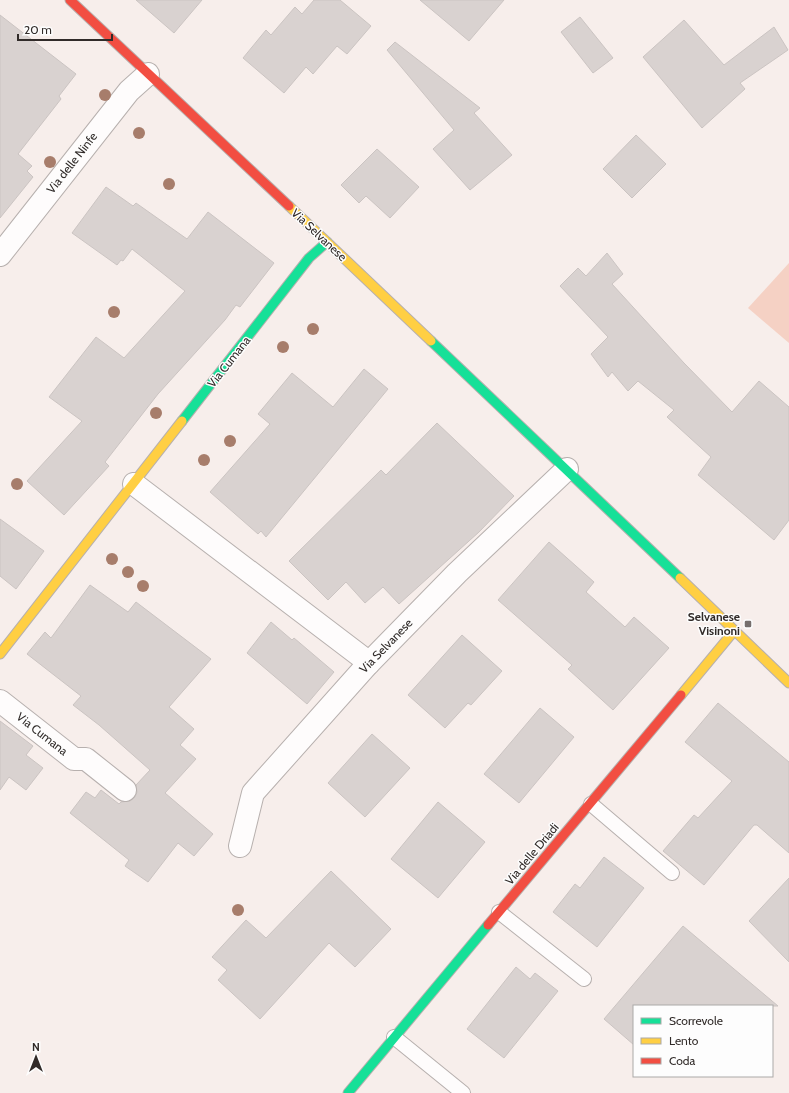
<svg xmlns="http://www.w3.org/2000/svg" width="789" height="1093" font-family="Cabin,sans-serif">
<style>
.green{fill:#f5d1c4}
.building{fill:#d9d2d0;stroke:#cbc4c2}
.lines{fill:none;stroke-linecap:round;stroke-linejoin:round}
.lane-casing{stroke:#b7b0ae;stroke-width:16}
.street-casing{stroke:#b7b0ae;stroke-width:24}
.fast-casing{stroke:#b7b0ae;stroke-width:11}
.slow-casing{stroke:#b7b0ae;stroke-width:11}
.jam-casing{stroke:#b7b0ae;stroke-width:11}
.lane{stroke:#fefcfc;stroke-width:14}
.street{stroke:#fefcfc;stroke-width:22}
.fast{stroke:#16e098;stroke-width:9}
.slow{stroke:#ffcf43;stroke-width:9}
.jam{stroke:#f24e42;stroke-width:9}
.tree{fill:#a77d6b}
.poi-dot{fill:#766f6d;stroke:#fdfdfd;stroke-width:1.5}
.labels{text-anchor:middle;stroke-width:3;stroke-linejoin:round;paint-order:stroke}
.street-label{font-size:12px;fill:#312b29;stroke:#fdfdfd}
.poi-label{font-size:12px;font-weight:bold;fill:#312b29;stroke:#fdfdfd;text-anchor:end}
</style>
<rect width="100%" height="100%" fill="#f7eeeb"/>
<polygon class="green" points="789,263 789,343 748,308"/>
<g class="building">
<polygon points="136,0 202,0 174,33"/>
<polygon points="314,0 340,0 371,26 347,54 337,46 313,74 306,67 284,93 243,58 266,30 271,35 295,7 302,14"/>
<polygon points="420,0 504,0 469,41"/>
<polygon points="0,15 76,74 59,96 61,99 18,154 32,166 27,171 33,177 0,218"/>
<polygon points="580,17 613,58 593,73 561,32"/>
<polygon points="684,20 724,65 774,27 788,50 740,83 745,89 702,128 643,57"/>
<polygon points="395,42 480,108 474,113 512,155 470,190 433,149 454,130 387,50"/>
<polygon points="636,135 666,164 632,198 603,169"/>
<polygon points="377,149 419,187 390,218 366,196 359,203 341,185"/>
<polygon points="106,187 133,206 136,203 187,239 208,212 274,263 240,307 236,305 225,320 158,394 105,462 109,466 64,515 27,481 82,421 49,397 96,337 124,358 185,291 132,249 123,261 121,260 117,265 72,233"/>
<polygon points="607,253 623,274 612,284 684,363 732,412 759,381 789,407 789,520 774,540 698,475 711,457 667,417 674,410 638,381 628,391 612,372 608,377 591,354 608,337 560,286 578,268 586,276"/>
<polygon points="364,369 388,389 266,537 261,531 258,534 210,492 270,424 258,414 292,373 333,407"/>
<polygon points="437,423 514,496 479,532 399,604 383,587 365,603 346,582 328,600 289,561 381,470 386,475"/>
<polygon points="0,519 44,551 16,589 0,576"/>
<polygon points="549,542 594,582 586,592 625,627 634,617 669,648 613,710 568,669 572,665 498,600"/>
<polygon points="90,585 128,612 136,602 211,659 169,707 194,729 180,745 196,759 165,793 213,834 194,856 178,843 148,882 125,866 129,860 70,813 86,792 95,798 101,790 119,804 121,802 130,801 135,797 137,792 136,785 150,770 99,725 73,705 81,696 27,654 45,632 51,638"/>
<polygon points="271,622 292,640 294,638 334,672 307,704 247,653"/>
<polygon points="462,635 502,671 471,705 468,703 445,728 408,695"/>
<polygon points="718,703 789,762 789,853 757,825 754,825 704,885 663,851 694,815 698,818 732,781 685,742"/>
<polygon points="540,708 574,737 519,803 484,774"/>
<polygon points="0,721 33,746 26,755 43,768 26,790 9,777 0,790"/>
<polygon points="372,734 410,768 365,817 328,783"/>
<polygon points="438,802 485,842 438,898 391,859"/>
<polygon points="604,857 644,888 597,947 553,912 575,884 580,888"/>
<polygon points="331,871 391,929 355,967 329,943 260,1019 218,980 227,970 212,957 246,920 266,938"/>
<polygon points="789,878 789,962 749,921"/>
<polygon points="683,926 778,1006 634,1006 634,1045 604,1019"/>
<polygon points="516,967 530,979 535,973 558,991 504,1058 467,1029"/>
</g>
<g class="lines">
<defs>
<g id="lane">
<polyline points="591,804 672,873"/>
<polyline points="499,912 584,979"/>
<polyline points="394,1037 463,1093"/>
</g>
<g id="street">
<polyline points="0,255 129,91 148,74"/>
<polyline points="134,484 363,658 368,664"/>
<polyline points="0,701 74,759 86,759 125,790"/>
<polyline points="240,846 253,793 368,664 457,573 567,469"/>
</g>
<g id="fast">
<polyline points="431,341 680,578"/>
<polyline points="182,421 309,258 327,242"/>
<polyline points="348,1093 488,925"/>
</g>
<g id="slow">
<polyline points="289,206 431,341"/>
<polyline points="680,578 789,683"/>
<polyline points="0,654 182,421"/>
<polyline points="681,695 734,631"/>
</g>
<g id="jam">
<polyline points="70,0 289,206"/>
<polyline points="488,925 681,695"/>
</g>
</defs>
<use href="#lane" class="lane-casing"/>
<use href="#street" class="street-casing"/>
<use href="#fast" class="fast-casing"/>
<use href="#slow" class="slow-casing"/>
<use href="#jam" class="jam-casing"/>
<use href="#lane" class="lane"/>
<use href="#street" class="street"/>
<use href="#fast" class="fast"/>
<use href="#slow" class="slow"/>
<use href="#jam" class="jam"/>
</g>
<g class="tree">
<circle cx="105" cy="95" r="6"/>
<circle cx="139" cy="133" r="6"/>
<circle cx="50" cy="162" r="6"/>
<circle cx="169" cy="184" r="6"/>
<circle cx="114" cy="312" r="6"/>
<circle cx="313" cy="329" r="6"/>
<circle cx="283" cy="347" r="6"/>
<circle cx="156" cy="413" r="6"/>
<circle cx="230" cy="441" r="6"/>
<circle cx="204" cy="460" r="6"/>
<circle cx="17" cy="484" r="6"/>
<circle cx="112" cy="559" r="6"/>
<circle cx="128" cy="572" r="6"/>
<circle cx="143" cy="586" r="6"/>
<circle cx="238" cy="910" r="6"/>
</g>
<rect class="poi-dot" x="744" y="620" width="8" height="8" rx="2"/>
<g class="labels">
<g class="street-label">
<text transform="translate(72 163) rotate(-52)" y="4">Via delle Ninfe</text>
<text transform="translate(319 235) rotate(43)" y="4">Via Selvanese</text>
<text transform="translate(229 362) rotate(-52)" y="4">Via Cumana</text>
<text transform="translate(386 646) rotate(-46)" y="4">Via Selvanese</text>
<text transform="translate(42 734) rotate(38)" y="4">Via Cumana</text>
<text transform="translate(532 854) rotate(-50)" y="4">Via delle Driadi</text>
</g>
<g class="poi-label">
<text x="740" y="621">Selvanese<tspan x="740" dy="14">Visinoni</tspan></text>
</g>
</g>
<rect x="633" y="1005" width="140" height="72" fill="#fdfdfd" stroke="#aba9a8"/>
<rect x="641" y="1018" width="20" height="6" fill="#16e098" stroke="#aba9a8"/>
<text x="669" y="1025" font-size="12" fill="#312b29">Scorrevole</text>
<rect x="641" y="1038" width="20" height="6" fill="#ffcf43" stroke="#aba9a8"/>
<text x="669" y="1045" font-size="12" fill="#312b29">Lento</text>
<rect x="641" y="1058" width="20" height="6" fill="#f24e42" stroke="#aba9a8"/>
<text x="669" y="1065" font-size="12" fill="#312b29">Coda</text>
<g transform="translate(36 1057)" stroke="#fdfdfd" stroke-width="3" paint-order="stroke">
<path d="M0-3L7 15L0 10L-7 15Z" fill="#312b29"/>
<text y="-6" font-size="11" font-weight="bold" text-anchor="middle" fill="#312b29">N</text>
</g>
<path d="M18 34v6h94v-6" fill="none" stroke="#312b29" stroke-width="2"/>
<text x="24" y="34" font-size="12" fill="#312b29" stroke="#fdfdfd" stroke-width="3" paint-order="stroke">20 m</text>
</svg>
